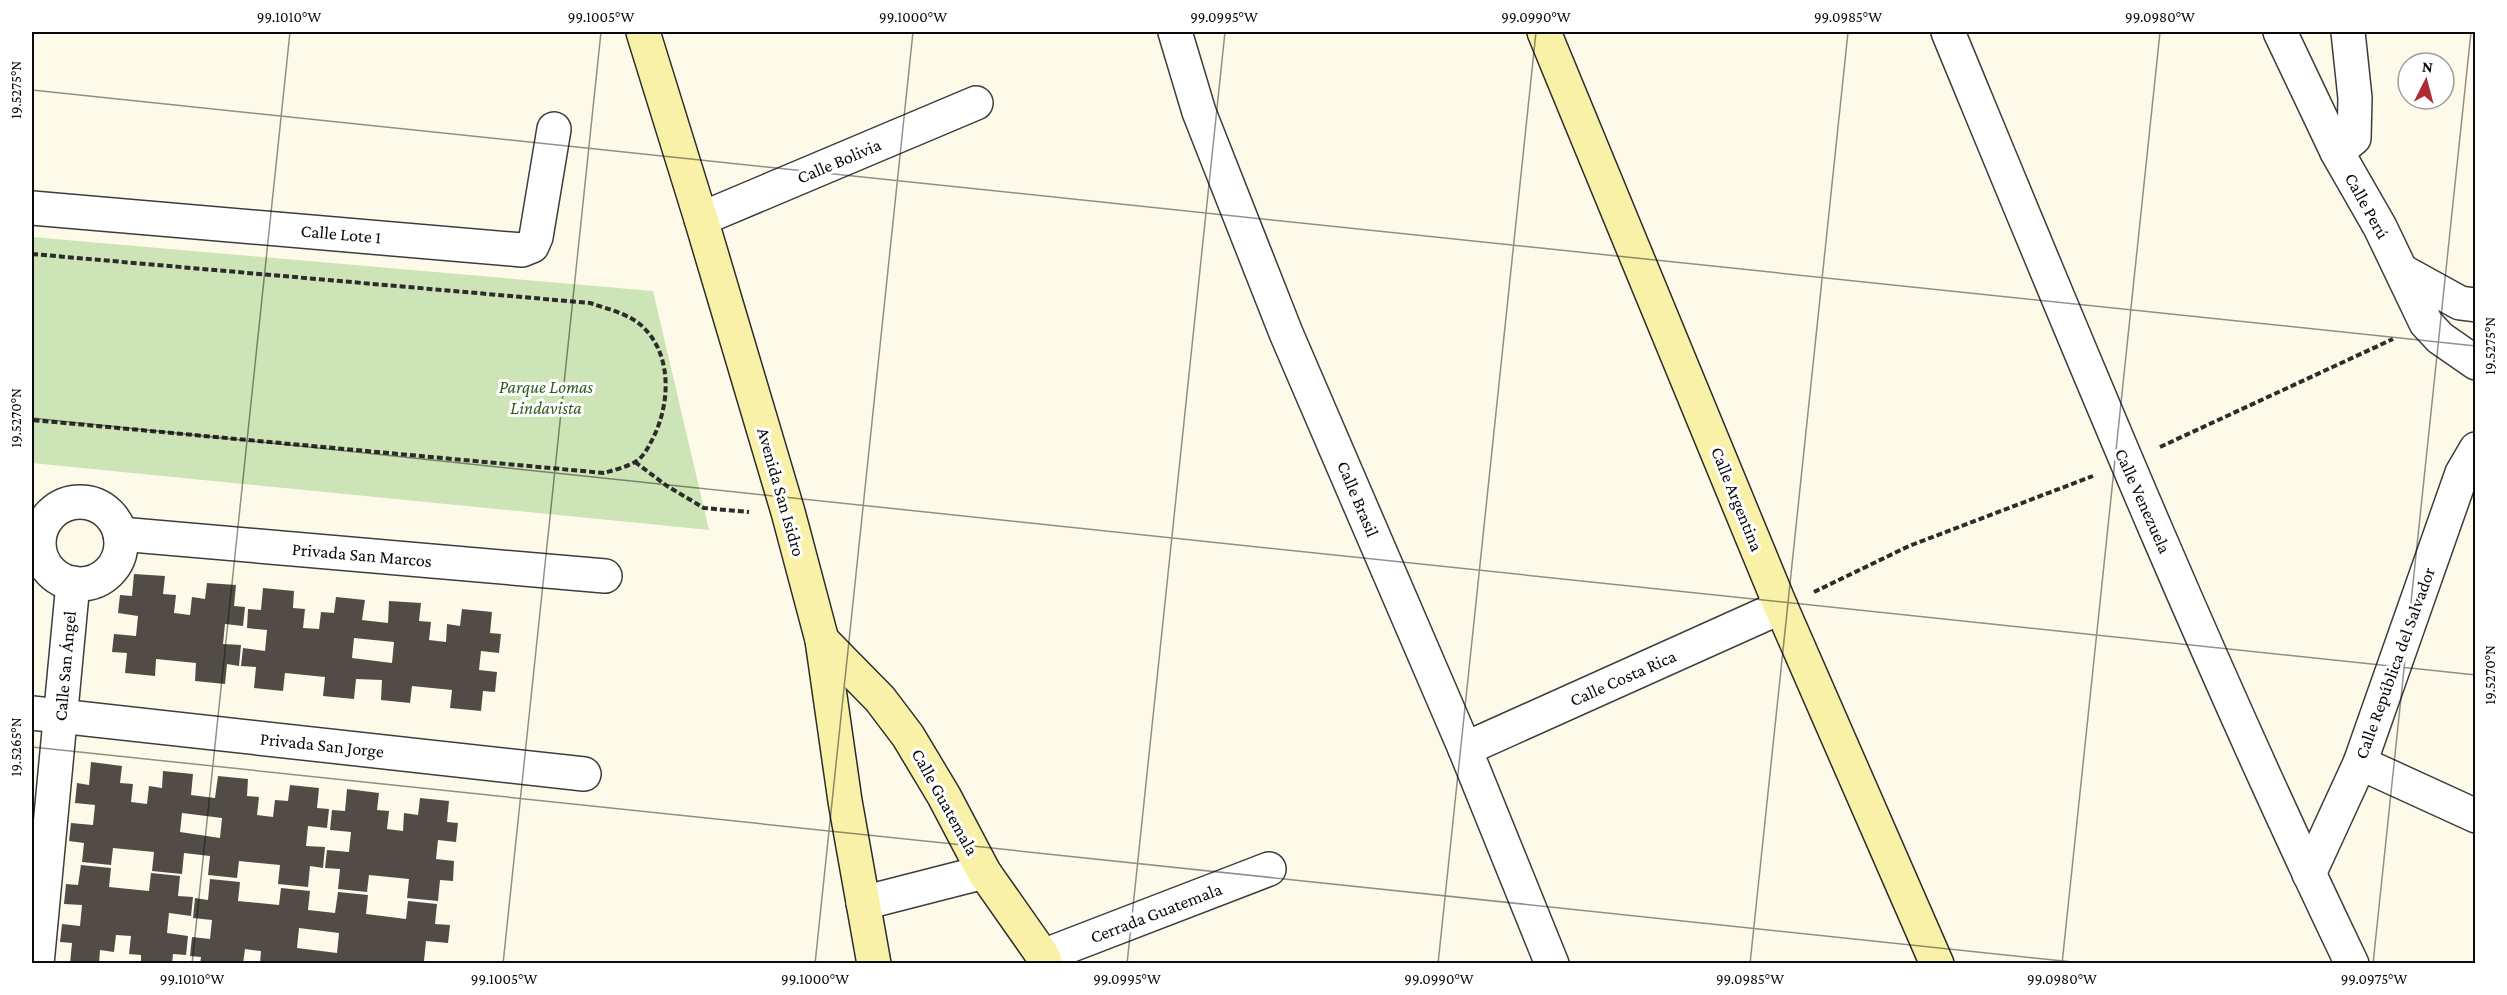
<svg xmlns="http://www.w3.org/2000/svg" width="2507" height="995" font-family="'Crimson Pro',serif">
<style>
.green{fill:#cde4b6}
.building{fill:#524c47;fill-rule:evenodd}
.lines{fill:none;stroke-linecap:round;stroke-linejoin:round}
.street-casing{stroke:#3d3d3d;stroke-width:36}
.secondary-casing{stroke:#2c2c2c;stroke-width:36}
.path{stroke:#2c2c2c;stroke-width:4;stroke-dasharray:6 3;stroke-linecap:butt}
.street{stroke:#fff;stroke-width:33}
.secondary{stroke:#f9f1a8;stroke-width:33}
.ticks{fill:none;stroke:#0a0a0a;stroke-width:1.5;stroke-opacity:0.45}
.labels{text-anchor:middle;stroke-width:6;stroke-linejoin:round;paint-order:stroke}
.street-label{font-size:18px;fill:#0a0a0a;stroke:#fff}
.park-label{font-size:18px;font-style:italic;fill:#2c5c20;stroke:#fff}
.neatline{fill:none;stroke:#0a0a0a;stroke-width:2}
.ticks-label{font-size:15px;text-anchor:middle;fill:#0a0a0a}
</style>
<rect width="100%" height="100%" fill="#fefae9"/>
<polygon class="green" points="32,237 653,291 709,530 32,463"/>
<g class="building">
<polygon points="134,574 165,576 163,594 176,595 174,613 190,615 192,597 205,599 207,583 236,585 234,606 245,607 243,626 225,624 223,644 241,645 239,666 227,664 225,684 195,681 196,663 156,659 155,676 125,673 127,653 112,652 114,634 136,636 138,616 118,613 120,595 132,596"/>
<path d="M263,588L294,591L293,608L305,609L303,628L319,629L321,612L334,613L336,597L365,600L362,620L388,623L389,601L421,603L419,621L431,622L429,640L446,642L447,624L460,626L462,609L492,612L490,633L501,634L499,653L481,651L479,670L497,672L495,692L483,691L481,711L450,708L452,690L412,686L410,703L381,700L382,680L356,679L354,699L323,696L325,677L285,673L283,691L254,688L256,667L241,666L243,648L265,651L267,630L247,628L248,609L261,610ZM354,638L394,642L392,663L352,658Z"/>
<path d="M91,762L122,766L120,783L133,784L131,802L147,804L149,786L162,788L163,771L193,774L191,795L215,798L218,776L248,779L247,796L259,797L257,815L273,817L275,800L288,801L290,785L319,788L317,808L329,809L327,828L308,826L306,846L325,847L323,868L310,866L308,887L278,884L280,865L239,861L237,878L208,875L210,856L184,853L182,874L152,871L154,852L113,848L111,865L82,862L84,843L69,841L71,823L93,825L95,805L75,803L77,783L89,785ZM182,813L222,818L220,838L180,832Z"/>
<polygon points="347,789 379,793 377,810 389,811 387,829 403,831 404,813 418,815 420,798 449,801 447,822 458,823 456,842 438,840 436,859 454,861 453,881 440,880 438,901 407,898 409,879 369,875 367,892 338,889 340,869 325,868 327,850 349,852 351,832 330,830 332,810 345,811"/>
<polygon points="81,865 111,868 109,887 149,891 151,873 180,876 178,896 193,897 191,916 169,913 167,933 188,936 186,955 173,954 172,964 141,964 141,955 129,954 131,936 116,935 114,952 100,950 99,964 70,964 72,943 60,942 62,924 80,926 82,905 64,904 66,884 78,885"/>
<path d="M210,879L240,882L238,901L279,905L281,888L310,891L308,910L335,913L338,892L368,895L366,914L406,919L408,901L437,904L435,924L450,925L448,943L426,941L424,961L432,964H260L261,951L245,949L243,964H200L201,957L190,956L192,937L210,939L212,920L193,918L195,898L208,900ZM299,928L339,933L337,953L297,948Z"/>
</g>
<g class="lines">
<defs>
<g id="street">
<polyline points="1175,32 1199,112 1286,333 1465,749 1552,964"/>
<path d="M1948,32C2077,344 2205,658 2352,964"/>
<polyline points="2280,32 2337,152 2380,227 2426,323 2440,338 2476,363"/>
<polyline points="2337,152 2354,138 2355,98 2348,32"/>
<polyline points="32,208 522,250 532,246 536,237 554,129"/>
<polyline points="701,219 976,103"/>
<polyline points="2402,271 2460,303 2476,305"/>
<circle cx="80" cy="543" r="41"/>
<polyline points="120,534 605,576"/>
<polyline points="32,713 584,774"/>
<polyline points="1465,749 1781,607"/>
<polyline points="2360,763 2476,816"/>
<polyline points="2309,874 2360,763 2462,473 2476,449"/>
<polyline points="863,903 984,872"/>
<polyline points="1043,956 1269,869"/>
<polyline points="37,964 73,583"/>
</g>
<g id="secondary">
<polyline points="643,32 701,219 788,512 822,640 845,801 874,964"/>
<polyline points="1544,32 1781,607 1937,964"/>
<polyline points="822,640 880,699 908,736 944,796 984,872 1043,956 1046,964"/>
</g>
</defs>
<use href="#street" class="street-casing"/>
<use href="#secondary" class="secondary-casing"/>
<g class="path">
<path d="M32,254L590,303C607,309 631,314 644,328C672,356 670,403 654,436C649,446 644,457 635,462C626,467 614,470 604,473L32,420"/>
<polyline points="2160,447 2393,339"/>
<polyline points="635,462 667,486 704,508 749,512"/>
<polyline points="1814,592 1909,546 2093,476"/>
</g>
<use href="#street" class="street"/>
<use href="#secondary" class="secondary"/>
</g>
<path class="ticks" d="M32,90L2476,346M32,418L2476,675M32,747L2092,964M192,964L290,32M503,964L601,32M815,964L913,32M1127,964L1225,32M1438,964L1536,32M1750,964L1848,32M2062,964L2160,32M2373,964L2471,32"/>
<g class="labels">
<g class="street-label">
<text transform="translate(839 161) rotate(-23)" y="6">Calle Bolivia</text>
<text transform="translate(2367 206) rotate(61)" y="6">Calle Perú</text>
<text transform="translate(341 234) rotate(5)" y="6">Calle Lote 1</text>
<text transform="translate(781 492) rotate(74)" y="6">Avenida San Isidro</text>
<text transform="translate(1358 499) rotate(67)" y="6">Calle Brasil</text>
<text transform="translate(1737 499) rotate(68)" y="6">Calle Argentina</text>
<text transform="translate(2143 501) rotate(66)" y="6">Calle Venezuela</text>
<text transform="translate(362 555) rotate(5)" y="6">Privada San Marcos</text>
<text transform="translate(2395 663) rotate(-70)" y="6">Calle República del Salvador</text>
<text transform="translate(65 666) rotate(-85)" y="6">Calle San Ángel</text>
<text transform="translate(1623 678) rotate(-24)" y="6">Calle Costa Rica</text>
<text transform="translate(322 745) rotate(6)" y="6">Privada San Jorge</text>
<text transform="translate(945 802) rotate(61)" y="6">Calle Guatemala</text>
<text transform="translate(1156 913) rotate(-21)" y="6">Cerrada Guatemala</text>
</g>
<g class="park-label">
<text x="546" y="393">Parque Lomas<tspan x="546" dy="21">Lindavista</tspan></text>
</g>
</g>
<rect width="2507" height="995" fill="none" stroke="#ffffff" stroke-width="66"/>
<g transform="translate(2426 81) rotate(6)"><circle r="28" fill="#ffffff" stroke="#9d9d9d" stroke-width="1.5"/>
<path d="M0-4.5L10 22L0 15L-10 22Z" fill="#af2d31"/>
<text y="-9" font-size="16" font-weight="bold" text-anchor="middle" fill="#0a0a0a">N</text>
</g>
<rect x="33" y="33" width="2441" height="929" class="neatline"/>
<g class="ticks-label">
<text x="289" y="22">99.1010°W</text>
<text x="601" y="22">99.1005°W</text>
<text x="913" y="22">99.1000°W</text>
<text x="1224" y="22">99.0995°W</text>
<text x="1536" y="22">99.0990°W</text>
<text x="1848" y="22">99.0985°W</text>
<text x="2160" y="22">99.0980°W</text>
<text transform="translate(16 90) rotate(-90)" y="5">19.5275°N</text>
<text transform="translate(2490 346) rotate(-90)" y="5">19.5275°N</text>
<text transform="translate(16 418) rotate(-90)" y="5">19.5270°N</text>
<text transform="translate(2490 675) rotate(-90)" y="5">19.5270°N</text>
<text transform="translate(16 747) rotate(-90)" y="5">19.5265°N</text>
<text x="192" y="984">99.1010°W</text>
<text x="504" y="984">99.1005°W</text>
<text x="815" y="984">99.1000°W</text>
<text x="1127" y="984">99.0995°W</text>
<text x="1439" y="984">99.0990°W</text>
<text x="1750" y="984">99.0985°W</text>
<text x="2062" y="984">99.0980°W</text>
<text x="2374" y="984">99.0975°W</text>
</g>
</svg>
